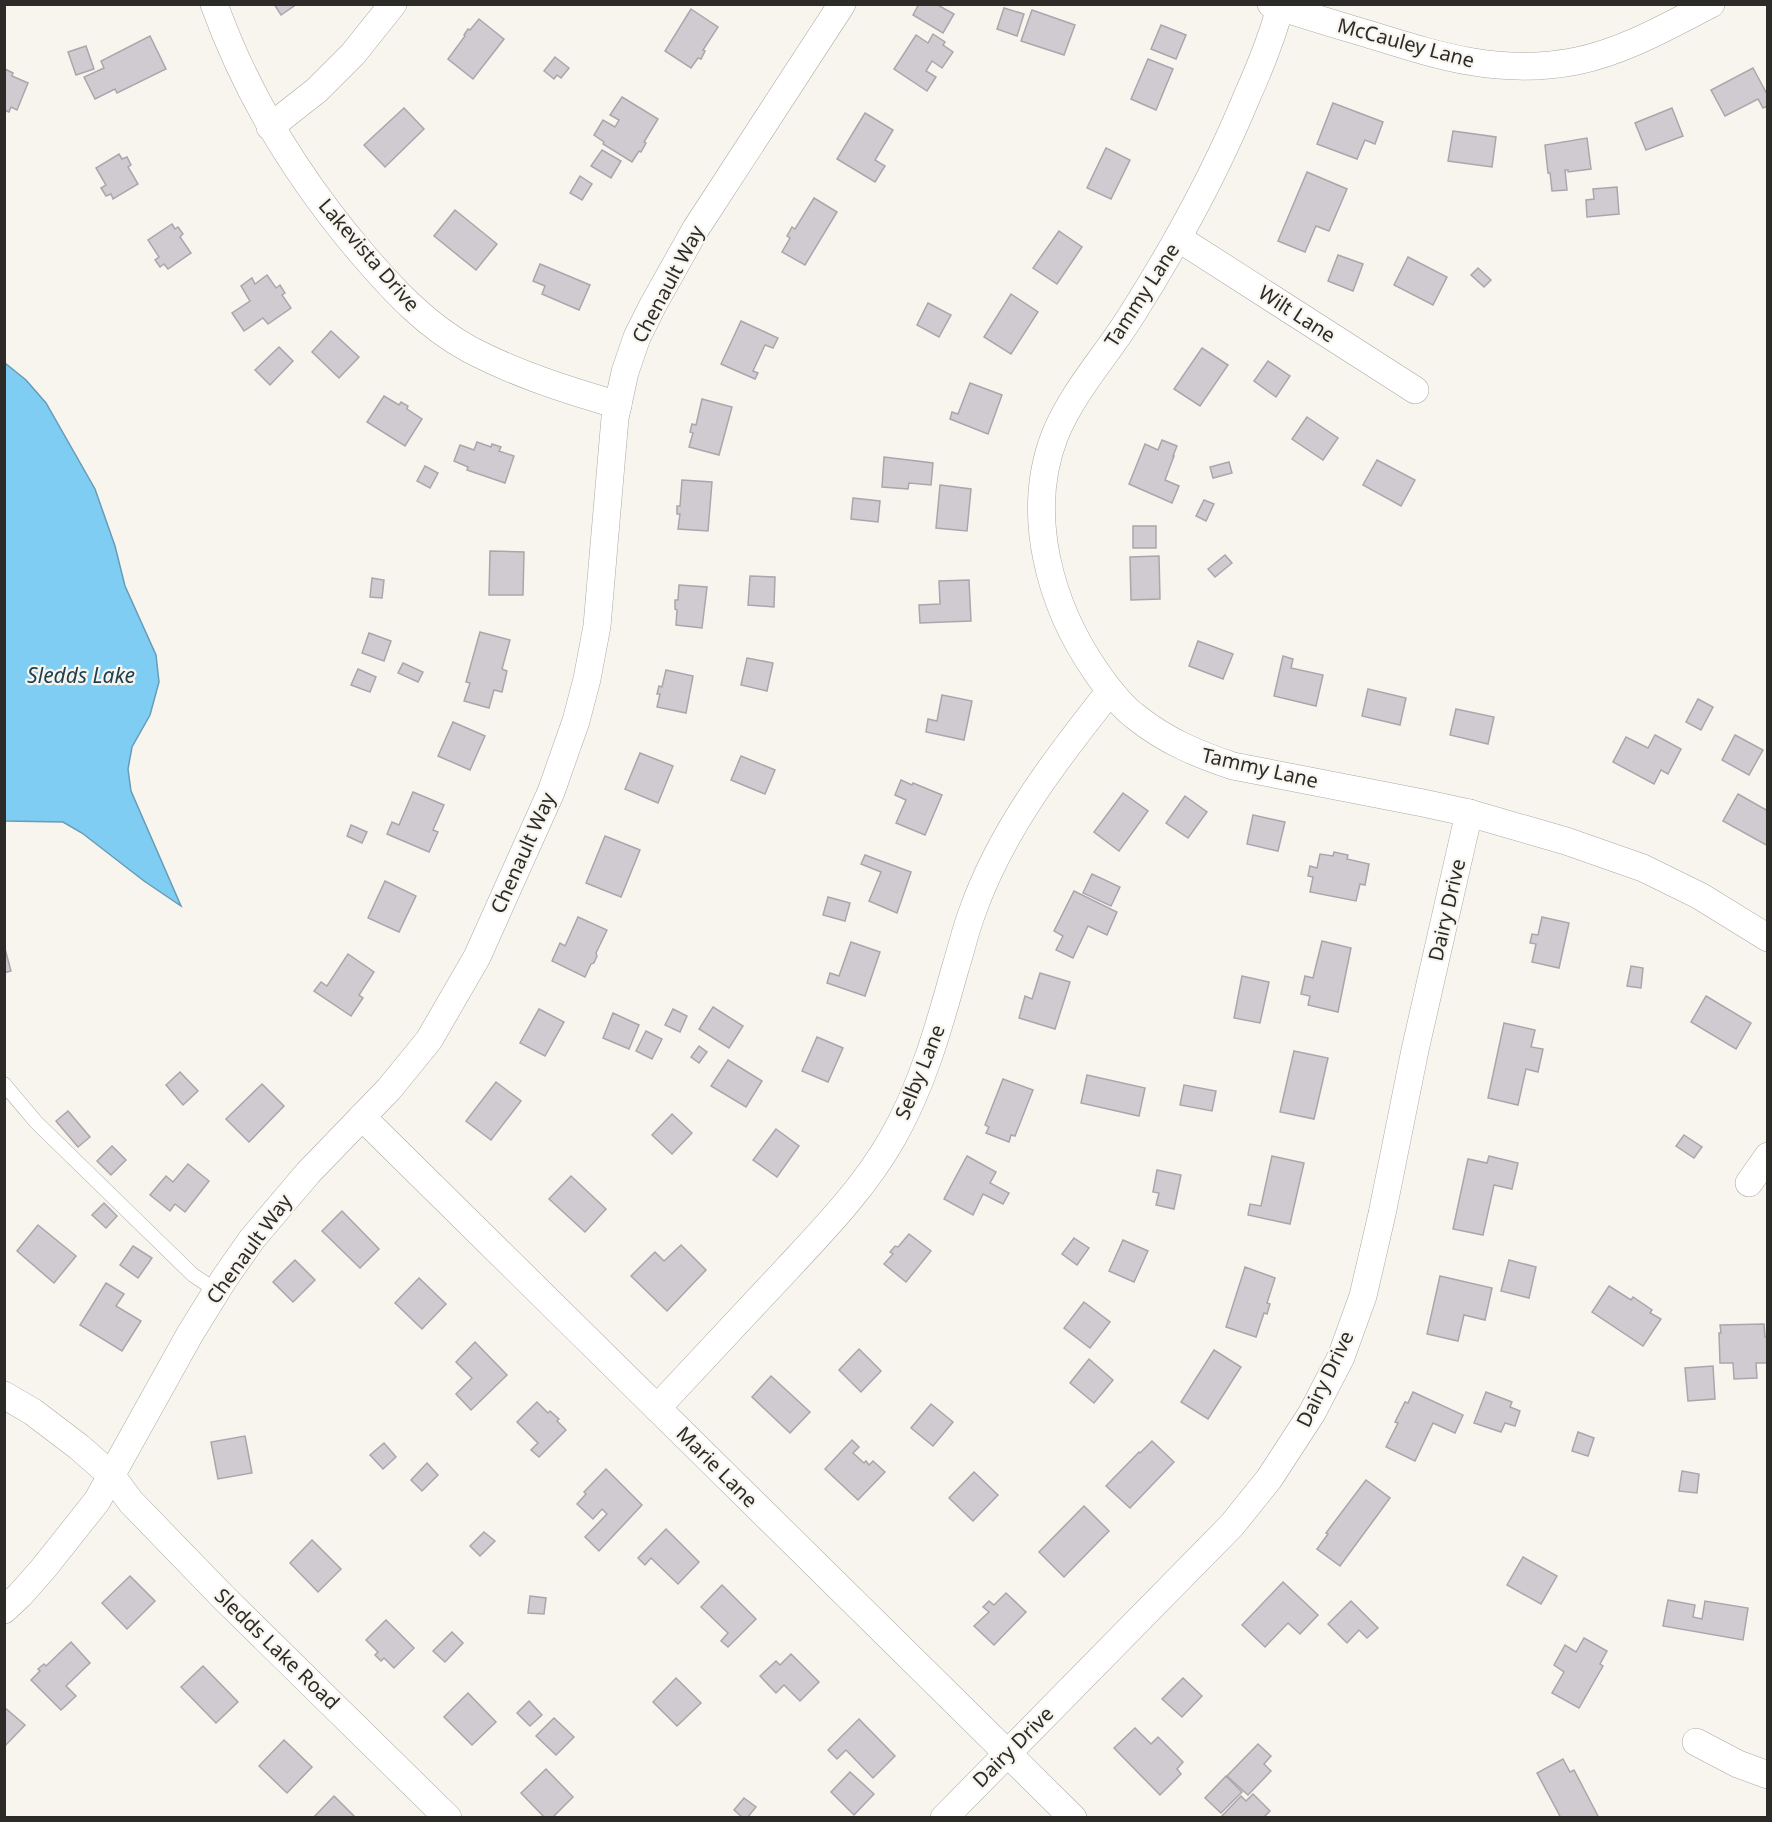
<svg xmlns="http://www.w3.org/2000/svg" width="1772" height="1822" font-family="'Noto Sans',sans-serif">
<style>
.water{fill:#80cdf3;stroke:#679cb6;stroke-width:1.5}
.building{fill:#d0cbd1;stroke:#aba6ab;stroke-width:1.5}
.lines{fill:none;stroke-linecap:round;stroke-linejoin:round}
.service-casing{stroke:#aba9a2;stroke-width:15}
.minor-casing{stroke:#aba9a2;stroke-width:28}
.service{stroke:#fff;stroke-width:14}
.minor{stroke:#fff;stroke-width:27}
.labels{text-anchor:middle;stroke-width:4.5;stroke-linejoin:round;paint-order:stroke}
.street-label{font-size:20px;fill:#2c2b28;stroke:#f8f5ef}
.water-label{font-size:21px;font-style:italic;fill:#1c3f4f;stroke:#f8f5ef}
</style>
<rect width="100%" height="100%" fill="#f8f5ef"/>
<polygon class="water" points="5,363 26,380 46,403 95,489 115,546 125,586 156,655 159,682 150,715 132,747 128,769 131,791 181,906 144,881 82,833 63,822 5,821"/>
<g class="building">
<polygon points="274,4 297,4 281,15"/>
<polygon points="919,4 936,4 954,14 943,33 913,15"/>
<polygon points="1004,8 1024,14 1017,36 997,29"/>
<polygon points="691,9 718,27 703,50 705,51 701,59 698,58 691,68 665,51"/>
<polygon points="1032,10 1075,25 1064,55 1021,41"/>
<polygon points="479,19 504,39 473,79 448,59 465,36 464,35 468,29 470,30"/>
<polygon points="1161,25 1186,35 1176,59 1151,49"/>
<polygon points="933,34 945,42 943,45 953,52 942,68 932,61 926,71 936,77 927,91 894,69 916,35 928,43"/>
<polygon points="150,36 166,69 117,93 115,89 95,99 84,77 104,68 101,61"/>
<polygon points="86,46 94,69 76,75 68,52"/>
<polygon points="555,57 569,68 561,78 557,75 554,79 544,71"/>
<polygon points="1148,59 1173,69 1156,110 1131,99"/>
<polygon points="1753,68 1768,96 1768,106 1763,108 1758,99 1725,116 1711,90"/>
<polygon points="5,69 13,73 12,76 28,83 17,110 11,107 9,112 4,110"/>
<polygon points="622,97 658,119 644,142 646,143 641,152 639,151 632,162 603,144 604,142 594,135 603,120 615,127 619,120 610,115"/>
<polygon points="1333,103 1383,122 1375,144 1365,140 1357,159 1317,144"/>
<polygon points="404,108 424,129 385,167 364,145"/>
<polygon points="1672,108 1683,136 1646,150 1635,123"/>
<polygon points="865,113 893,130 875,160 885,166 875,182 837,159"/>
<polygon points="1453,131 1496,137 1492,167 1448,161"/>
<polygon points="1587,138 1591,169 1568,172 1568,170 1565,170 1567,190 1552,191 1550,173 1548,173 1545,145"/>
<polygon points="1106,148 1130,160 1111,199 1087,188"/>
<polygon points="602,150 621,161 611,178 591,166"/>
<polygon points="119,154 122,159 127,157 131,165 128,167 138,184 113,199 111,194 106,196 101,188 106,185 96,168"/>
<polygon points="1307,172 1347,189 1329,231 1316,226 1305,252 1278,241"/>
<polygon points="580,176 592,184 582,200 570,193"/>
<polygon points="1617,187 1619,214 1587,217 1586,200 1594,199 1593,189"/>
<polygon points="814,198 837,212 805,265 782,252 790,238 787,236 792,227 795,229"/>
<polygon points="455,210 497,244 476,270 434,236"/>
<polygon points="172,224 175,229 178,227 183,234 180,237 191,253 168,269 164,264 160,267 155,260 159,257 148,240"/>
<polygon points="1059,231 1082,247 1057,284 1033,268"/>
<polygon points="1338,255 1363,264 1353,291 1328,281"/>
<polygon points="1408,257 1447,277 1433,305 1394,285"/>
<polygon points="540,264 590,285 579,310 542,294 545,286 533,281"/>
<polygon points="1478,268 1491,280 1484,287 1471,275"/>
<polygon points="267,275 276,288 280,285 285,293 282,295 291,308 268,324 263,318 244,331 232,313 250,301 241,286 252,278 255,284"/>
<polygon points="1011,294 1038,312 1011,354 984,337"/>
<polygon points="928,303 951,315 939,337 917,325"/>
<polygon points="741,321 778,338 773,348 765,345 753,371 758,373 755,379 721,364"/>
<polygon points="331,331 359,357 339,378 312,352"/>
<polygon points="279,347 293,361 270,385 255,370"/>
<polygon points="1202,348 1228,365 1200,406 1174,389"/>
<polygon points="1268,361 1290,376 1276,397 1254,381"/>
<polygon points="970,383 1002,395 988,434 950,419 952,412 958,414"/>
<polygon points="384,396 399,405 401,402 408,406 407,409 422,419 405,446 367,422"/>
<polygon points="702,399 732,407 719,455 689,447 693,433 690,432 692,424 696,425"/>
<polygon points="1307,417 1338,438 1323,460 1292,439"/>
<polygon points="1162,440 1177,446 1173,456 1174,456 1165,480 1179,486 1172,503 1129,484 1145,444 1158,450"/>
<polygon points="477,442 491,447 492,444 501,447 499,451 514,456 505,483 467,470 468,467 454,461 460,445 474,450"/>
<polygon points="884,457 933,463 931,485 909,483 908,489 882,487"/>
<polygon points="1377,460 1415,480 1401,506 1363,485"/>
<polygon points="1229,462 1232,473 1213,478 1210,467"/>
<polygon points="425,466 438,473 430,488 417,481"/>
<polygon points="682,480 712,482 708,531 678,529 680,514 677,514 677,506 680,506"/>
<polygon points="940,485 971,489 967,531 936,528"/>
<polygon points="853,498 880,501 878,522 851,519"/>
<polygon points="1204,500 1214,504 1206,521 1196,516"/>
<rect x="1133" y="526" width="23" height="22"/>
<polygon points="490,551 524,552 523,595 489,595"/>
<polygon points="1225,555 1232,563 1215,577 1208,569"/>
<polygon points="1159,556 1160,599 1131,600 1130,557"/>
<polygon points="750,576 775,577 774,607 748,605"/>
<polygon points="372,578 384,580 382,598 370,597"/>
<polygon points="969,580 971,621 920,623 919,605 940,604 939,581"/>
<polygon points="679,585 707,587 702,628 676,625 677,610 675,609 675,600 678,600"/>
<polygon points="480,632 510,640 502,669 507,671 502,692 494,690 489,708 464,701 470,683 466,682"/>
<polygon points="369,633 391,641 384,661 362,653"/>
<polygon points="1198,641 1233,654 1223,679 1189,666"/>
<polygon points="1283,656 1293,659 1291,668 1323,675 1316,706 1274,696"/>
<polygon points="747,658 773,663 767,691 741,685"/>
<polygon points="403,663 423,672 418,682 398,673"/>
<polygon points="358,669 376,677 370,692 351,685"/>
<polygon points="666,670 693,676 686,713 657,707 660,694 657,694 659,686 662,687"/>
<polygon points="1368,689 1406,698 1400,725 1362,716"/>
<polygon points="942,695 972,701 964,740 926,732 928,719 937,721"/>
<polygon points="1698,699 1713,707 1701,730 1686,722"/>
<polygon points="1456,709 1494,717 1488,744 1450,735"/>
<polygon points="453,722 485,736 470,770 438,756"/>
<polygon points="1655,735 1681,749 1668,774 1661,770 1654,784 1613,762 1626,737 1648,748"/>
<polygon points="1735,735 1763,750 1749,775 1722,760"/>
<polygon points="640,753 673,766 658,803 625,789"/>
<polygon points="741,756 775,770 765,794 731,780"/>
<polygon points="901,780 912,785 913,783 942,795 925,835 896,823 906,800 895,795"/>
<polygon points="413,792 444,805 433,830 438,832 429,852 387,834 392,822 399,825"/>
<polygon points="1123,793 1148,811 1119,851 1094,832"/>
<polygon points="1738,794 1768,811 1768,846 1723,821"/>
<polygon points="1185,796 1207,812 1188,838 1166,823"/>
<polygon points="1253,815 1285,822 1278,851 1247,844"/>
<polygon points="351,825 367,832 362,843 347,836"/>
<polygon points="605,836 640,850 621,897 586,883"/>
<polygon points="1334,852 1348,855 1347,859 1369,864 1365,885 1360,884 1356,901 1310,892 1313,877 1308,876 1310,866 1317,868 1320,854 1333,856"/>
<polygon points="865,855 911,872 897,913 869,901 881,872 861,864"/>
<polygon points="1092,874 1120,887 1111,906 1083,893"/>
<polygon points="385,881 416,896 399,932 368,918"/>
<polygon points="1074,891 1117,912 1107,935 1088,926 1073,958 1056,950 1063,936 1054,931"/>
<polygon points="828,897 850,903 845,921 823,915"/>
<polygon points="578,917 607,930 596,953 597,956 594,963 591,964 585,977 552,961 560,943 565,946"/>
<polygon points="1542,917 1569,923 1559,968 1532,962 1536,944 1530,943 1532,934 1538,935"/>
<polygon points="1322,941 1351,948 1338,1012 1308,1005 1310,996 1301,994 1305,976 1313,978"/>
<polygon points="851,942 880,952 865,996 827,983 830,973 839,976"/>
<polygon points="4,945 11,971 4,973"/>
<polygon points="348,954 374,972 359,995 363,998 351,1016 314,991 321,982 327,986"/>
<polygon points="1631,966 1643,968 1641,988 1627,986"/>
<polygon points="1040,973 1070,982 1055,1029 1019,1018 1025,996 1032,999"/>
<polygon points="1242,976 1269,982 1260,1023 1234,1018"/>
<polygon points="1706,996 1751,1023 1736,1049 1691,1022"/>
<polygon points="713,1007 743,1026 729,1048 699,1029"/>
<polygon points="539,1009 564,1022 545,1056 520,1043"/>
<polygon points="673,1009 687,1016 680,1032 665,1025"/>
<polygon points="613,1013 639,1025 629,1049 603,1038"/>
<polygon points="1504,1023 1535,1030 1531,1047 1543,1049 1538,1072 1526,1069 1518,1105 1488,1098"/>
<polygon points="646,1031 662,1039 652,1059 636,1051"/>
<polygon points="817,1037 843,1048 828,1082 802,1071"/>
<polygon points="699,1046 707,1052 699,1063 691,1057"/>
<polygon points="1294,1051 1328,1058 1314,1119 1280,1112"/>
<polygon points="728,1060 762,1081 746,1107 711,1086"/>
<polygon points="180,1072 198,1091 183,1105 166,1085"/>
<polygon points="1087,1075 1145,1088 1139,1116 1081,1103"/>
<polygon points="1003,1079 1033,1090 1015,1136 1011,1135 1009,1142 986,1133 989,1127 985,1125"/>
<polygon points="496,1082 521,1101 491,1140 466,1121"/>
<polygon points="262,1084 284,1106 249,1142 226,1119"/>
<polygon points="1184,1085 1216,1091 1212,1111 1180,1105"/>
<polygon points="68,1111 90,1137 78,1147 56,1121"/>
<polygon points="672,1114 692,1133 672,1154 652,1135"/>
<polygon points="776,1129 799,1146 777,1177 753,1160"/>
<polygon points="1684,1135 1702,1147 1694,1158 1676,1146"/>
<polygon points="112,1146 126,1160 111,1175 97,1161"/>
<polygon points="967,1156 996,1172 990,1183 1009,1193 1003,1204 983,1194 973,1215 944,1199"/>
<polygon points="1272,1156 1304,1163 1290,1224 1248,1215 1250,1204 1261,1206"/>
<polygon points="1489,1156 1518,1163 1512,1189 1494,1185 1483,1235 1453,1229 1468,1159 1487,1163"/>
<polygon points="188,1164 209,1181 185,1212 175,1204 170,1211 150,1195 166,1176 173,1182"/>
<polygon points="1157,1170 1181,1175 1174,1209 1156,1205 1159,1193 1153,1192"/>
<polygon points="571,1176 606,1209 585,1232 549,1199"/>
<polygon points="104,1203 117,1216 106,1228 92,1215"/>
<polygon points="342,1211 379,1249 360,1268 322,1231"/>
<polygon points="38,1225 76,1256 54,1283 17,1251"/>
<polygon points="909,1234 931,1251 906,1282 884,1264 893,1254 890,1252 895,1246 898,1247"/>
<polygon points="1074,1238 1089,1248 1077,1265 1062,1254"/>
<polygon points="1123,1240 1148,1251 1134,1282 1109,1271"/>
<polygon points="681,1245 706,1270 667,1311 631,1276 655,1252 664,1261"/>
<polygon points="133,1246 152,1258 138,1278 120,1265"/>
<polygon points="295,1260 315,1280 293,1302 273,1282"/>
<polygon points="1509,1260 1536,1267 1529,1298 1501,1291"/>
<polygon points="1245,1267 1275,1278 1267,1303 1270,1304 1267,1314 1264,1313 1256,1337 1226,1327"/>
<polygon points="1440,1276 1492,1288 1485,1320 1464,1315 1458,1341 1427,1334"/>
<polygon points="419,1278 446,1304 422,1329 395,1303"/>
<polygon points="106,1283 124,1294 116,1306 141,1321 122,1351 80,1325"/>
<polygon points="1609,1286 1631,1300 1633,1297 1652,1310 1650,1313 1661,1319 1643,1346 1592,1312"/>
<polygon points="1084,1302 1110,1322 1090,1348 1064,1328"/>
<polygon points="1764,1324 1765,1337 1767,1337 1768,1341 1768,1363 1756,1363 1757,1378 1734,1379 1733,1363 1720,1363 1719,1333 1721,1333 1720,1325"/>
<polygon points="475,1342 507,1375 471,1410 456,1394 472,1378 456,1362"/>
<polygon points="859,1349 881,1371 861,1392 839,1370"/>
<polygon points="1214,1350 1241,1367 1208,1419 1181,1402"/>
<polygon points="1089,1359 1113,1380 1094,1403 1070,1383"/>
<polygon points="1713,1366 1715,1399 1688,1401 1685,1368"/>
<polygon points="771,1376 810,1412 790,1433 752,1397"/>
<polygon points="1413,1392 1463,1415 1455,1433 1433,1423 1415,1461 1386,1447 1398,1423 1395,1422 1405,1402 1408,1403"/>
<polygon points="1486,1392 1512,1402 1510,1407 1520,1411 1515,1426 1505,1423 1501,1432 1474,1423"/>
<polygon points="537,1402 548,1413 550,1411 559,1419 557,1421 566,1430 539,1457 531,1450 538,1443 517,1422"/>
<polygon points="931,1404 953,1422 933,1446 911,1428"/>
<polygon points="1578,1432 1594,1438 1588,1456 1572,1451"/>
<polygon points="245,1436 252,1473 218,1479 211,1442"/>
<polygon points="852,1440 859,1447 853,1453 864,1463 866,1461 869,1465 873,1461 885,1472 858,1500 825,1469"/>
<polygon points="1152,1441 1174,1462 1130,1508 1106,1486 1139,1452 1140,1453"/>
<polygon points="384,1443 396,1457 383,1469 370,1455"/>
<polygon points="427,1463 438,1475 422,1491 411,1480"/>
<polygon points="606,1469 642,1505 599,1551 585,1537 607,1514 602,1509 593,1519 577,1504 586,1494 584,1492"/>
<polygon points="1682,1471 1699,1474 1697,1493 1679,1491"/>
<polygon points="974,1472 998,1495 973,1521 949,1498"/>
<polygon points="1366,1480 1390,1498 1340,1566 1317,1549 1328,1534 1326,1533"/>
<polygon points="1084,1506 1109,1531 1064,1577 1039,1552"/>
<polygon points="666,1529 699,1562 678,1584 651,1558 645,1565 638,1558"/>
<polygon points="484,1532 495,1541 480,1556 470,1546"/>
<polygon points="312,1540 341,1569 318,1592 290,1563"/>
<polygon points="1523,1557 1557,1576 1541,1604 1507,1585"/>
<polygon points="130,1576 155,1601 127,1629 102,1603"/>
<polygon points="1283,1582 1318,1615 1300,1634 1288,1623 1265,1647 1242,1625"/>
<polygon points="722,1585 756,1619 728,1647 721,1641 728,1633 701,1607"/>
<polygon points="1006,1593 1026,1612 994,1645 974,1626 989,1612 983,1607 989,1601 994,1605"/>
<polygon points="530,1596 546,1598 544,1614 528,1613"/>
<polygon points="1668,1600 1695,1605 1693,1617 1702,1619 1705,1601 1748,1608 1743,1640 1663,1626"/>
<polygon points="1351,1601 1378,1628 1367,1638 1359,1630 1347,1643 1328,1624"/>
<polygon points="386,1620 414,1648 394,1668 384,1658 381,1661 375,1655 378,1652 366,1640"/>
<polygon points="452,1632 463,1643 445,1662 433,1651"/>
<polygon points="1584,1638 1607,1651 1600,1664 1603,1666 1579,1708 1552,1693 1564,1672 1554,1665 1565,1645 1576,1652"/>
<polygon points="71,1642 90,1663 66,1686 76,1696 61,1710 31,1680 40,1671 38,1669 44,1664 46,1666"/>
<polygon points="791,1654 819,1682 800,1701 784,1685 776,1693 760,1676 776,1661 780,1665"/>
<polygon points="203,1666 238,1702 216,1723 181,1687"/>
<polygon points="676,1678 701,1703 677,1726 653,1702"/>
<polygon points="1183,1678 1202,1696 1182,1717 1162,1699"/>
<polygon points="468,1693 496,1722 472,1745 444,1717"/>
<polygon points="529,1701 542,1715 530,1726 517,1713"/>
<polygon points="4,1707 25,1725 4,1747"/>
<polygon points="554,1718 574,1737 556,1755 536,1736"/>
<polygon points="859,1719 895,1756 873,1778 846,1750 837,1759 828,1750"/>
<polygon points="1135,1728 1151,1744 1158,1737 1183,1762 1177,1769 1181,1774 1160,1795 1114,1748"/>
<polygon points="284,1740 312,1767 287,1793 259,1766"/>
<polygon points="1258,1744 1271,1756 1264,1764 1271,1771 1248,1795 1227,1776"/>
<polygon points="1563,1759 1570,1772 1574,1770 1598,1816 1596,1818 1561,1818 1537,1773"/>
<polygon points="546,1769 573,1797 552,1818 545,1818 521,1793"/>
<polygon points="850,1772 874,1794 854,1815 831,1792"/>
<polygon points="1226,1776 1242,1792 1221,1813 1205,1798"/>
<polygon points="1253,1794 1270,1811 1263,1818 1220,1818 1241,1796 1246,1801"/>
<polygon points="334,1796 356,1818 313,1818"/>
<polygon points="744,1798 756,1807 747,1818 743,1818 734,1810"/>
</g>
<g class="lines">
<defs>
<polyline id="service" points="4,1084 36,1122 193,1275 217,1291"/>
<g id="minor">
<path d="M214,4C248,99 299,180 364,256C395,292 427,326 469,349C516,374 567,390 618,405"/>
<path d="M1271,4C1304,15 1338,25 1371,35C1442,57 1502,76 1577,61C1625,51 1668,26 1711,4"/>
<path d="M1281,4C1273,35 1261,65 1248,94C1216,172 1176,245 1131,316C1106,356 1073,391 1055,435C1024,514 1050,606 1097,673C1108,689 1120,705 1136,717C1166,741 1197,754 1233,766L1423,803L1469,813L1566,841L1643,868L1700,896L1768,938"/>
<polyline points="270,127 317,90 353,54 393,4"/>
<polyline points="1178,238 1415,390"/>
<polyline points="362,1117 1073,1818"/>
<polyline points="1749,1183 1768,1156"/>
<polyline points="4,1395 33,1412 79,1447 111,1475 131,1502 225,1599 448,1818"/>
<path d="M657,1408C701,1361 744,1315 787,1269C825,1228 864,1188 892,1139C922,1087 939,1027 955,969C961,951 965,931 972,913C1001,830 1056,759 1110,691"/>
<polyline points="4,1610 20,1595 43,1569 97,1501 190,1334 224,1279 252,1239 308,1173 389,1089 429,1040 477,957 551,792 576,721 587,679 597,626 615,418 625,372 637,337 653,305 695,230 842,4"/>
<polyline points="1696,1742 1738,1764 1768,1775"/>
<polyline points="944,1818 1232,1525 1269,1479 1312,1413 1341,1357 1363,1296 1382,1214 1415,1050 1469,813"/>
</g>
</defs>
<use href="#service" class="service-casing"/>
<use href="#minor" class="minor-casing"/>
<use href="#service" class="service"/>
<use href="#minor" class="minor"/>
</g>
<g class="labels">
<g class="street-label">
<text transform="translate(1406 43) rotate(15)" y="7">McCauley Lane</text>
<text transform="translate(369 255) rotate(49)" y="7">Lakevista Drive</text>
<text transform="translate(668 284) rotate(-62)" y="7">Chenault Way</text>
<text transform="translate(1142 295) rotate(-57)" y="7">Tammy Lane</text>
<text transform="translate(1297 314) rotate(33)" y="7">Wilt Lane</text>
<text transform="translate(1260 768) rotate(13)" y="7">Tammy Lane</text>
<text transform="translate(523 853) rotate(-66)" y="7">Chenault Way</text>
<text transform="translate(1447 910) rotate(-77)" y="7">Dairy Drive</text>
<text transform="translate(920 1072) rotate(-68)" y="7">Selby Lane</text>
<text transform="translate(249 1249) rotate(-54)" y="7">Chenault Way</text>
<text transform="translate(1325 1379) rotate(-64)" y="7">Dairy Drive</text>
<text transform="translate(717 1467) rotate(45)" y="7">Marie Lane</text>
<text transform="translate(277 1649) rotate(44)" y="7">Sledds Lake Road</text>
<text transform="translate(1013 1747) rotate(-45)" y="7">Dairy Drive</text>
</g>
<g class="water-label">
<text x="81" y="683">Sledds Lake</text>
</g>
</g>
<rect width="1772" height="1822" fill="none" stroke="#2c2b28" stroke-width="12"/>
</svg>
